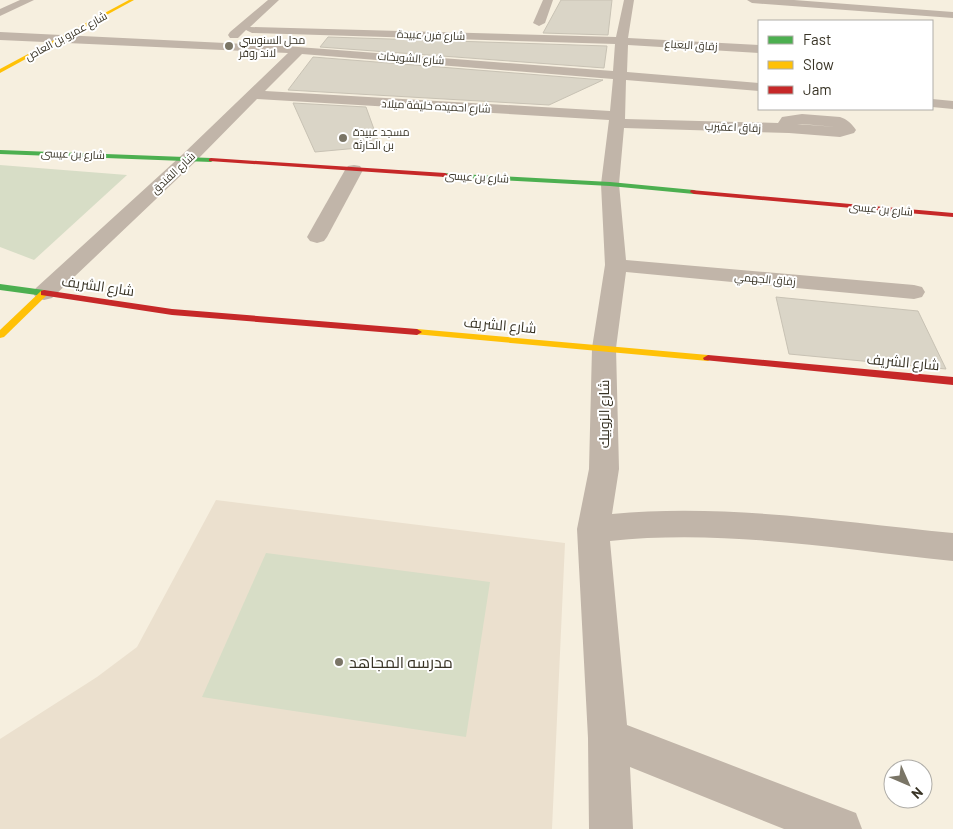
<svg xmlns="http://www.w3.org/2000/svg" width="953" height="829" font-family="Barlow,Cairo,sans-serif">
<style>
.education{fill:#ebe0ce}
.green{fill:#d7ddc6}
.building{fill:#dad5c7;stroke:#c8c2b4}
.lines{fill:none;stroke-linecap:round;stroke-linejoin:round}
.street{fill:#c1b5a9;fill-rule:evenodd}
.fast{fill:#4caf50;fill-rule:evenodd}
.slow{fill:#ffc107;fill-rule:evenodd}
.jam{fill:#c62828;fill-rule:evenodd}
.poi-dot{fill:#7a7566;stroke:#fff;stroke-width:2}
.labels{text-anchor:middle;stroke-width:4;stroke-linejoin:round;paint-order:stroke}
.far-street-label{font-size:11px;fill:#383325;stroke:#fff}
.far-poi-label{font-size:11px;fill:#383325;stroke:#fff;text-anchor:start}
.street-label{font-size:14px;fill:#383325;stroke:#fff}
.near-poi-label{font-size:16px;fill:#383325;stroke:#fff;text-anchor:start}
</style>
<rect width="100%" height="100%" fill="#f6efdf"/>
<polygon class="education" points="216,500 565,543 552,829 0,829 0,739 97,677 137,647"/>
<g class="green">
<polygon points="0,165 127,175 34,260 0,247"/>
<polygon points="266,553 490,582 466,737 202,697"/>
</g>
<g class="building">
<polygon points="561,0 612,0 608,35 543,33"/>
<polygon points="328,37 607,46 604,68 320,47"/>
<polygon points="313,57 603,80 549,105 288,90"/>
<polygon points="293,103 366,107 380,146 315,152"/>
<polygon points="776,297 918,311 946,369 789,354"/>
</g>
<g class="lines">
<g class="street">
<polygon points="20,0 34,0 0,16 0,9"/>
<path d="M268,0H279L250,27L616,37L624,0H634L628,38L759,45V53L628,45L627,72L759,83V91L626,80L625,119L778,123L782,117L802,114L840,117C847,119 852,124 856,130L854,133L840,137L789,133L624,128L619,184L626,260L914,285L922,287L925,292L922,297L914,299L626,272L616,348L619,469L612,514C725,503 840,522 953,533V561C839,549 724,529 610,541L627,725L856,813L862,829H784L630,767L633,829H589L588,738L577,529L589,469L592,348L605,265L601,184L609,120L257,99L195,162L52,298L44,300L36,298L33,293L36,288L183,154L288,53L0,40V32L285,46L613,71L615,44L252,33L246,30L238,38H230L228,35L230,32ZM302,54L613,79L610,111L265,91ZM797,124H802L836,127Z"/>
<polygon points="543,0 553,0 545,23 539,26 533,23"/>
<polygon points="747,0 794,0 953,12 953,18 752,3"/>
<polygon points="932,99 953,101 953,109 932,107"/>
<polygon points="354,165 360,166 363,170 327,237 324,241 317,243 310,241 307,237 345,170 348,166"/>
</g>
<g class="fast">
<polygon points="0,150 211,158 214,160 211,162 0,154"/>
<polygon points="442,173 610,182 694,190 698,192 694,194 610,186 445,177 442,177"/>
<polygon points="0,284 44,290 49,293 44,296 0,290"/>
</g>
<g class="slow">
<polygon points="129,0 134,0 0,73 0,69"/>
<polygon points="44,290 49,293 47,295 4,337 0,338 0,330 41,291"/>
<polygon points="417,329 708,355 713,358 708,361 414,334 412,332 414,330"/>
</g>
<g class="jam">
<polygon points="211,158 445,173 449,175 445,177 209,161 209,159"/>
<polygon points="691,190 953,213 953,217 694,194 690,192"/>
<polygon points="44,290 172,309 417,329 422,332 417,335 172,315 41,295 41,291"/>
<polygon points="708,355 953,377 953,385 704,360 703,358"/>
</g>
</g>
<g class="poi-dot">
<circle cx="229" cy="46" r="5"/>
<circle cx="343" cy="138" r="5"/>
<circle cx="339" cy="662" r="5"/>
</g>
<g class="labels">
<g class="far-street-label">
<text transform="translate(431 35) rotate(2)" y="4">شارع فرن عبيدة</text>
<text transform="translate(66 36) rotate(-28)" y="4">شارع عمرو بن العاص</text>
<text transform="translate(691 45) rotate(3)" y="4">زقاق البعباع</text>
<text transform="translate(411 58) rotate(4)" y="4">شارع الشويخات</text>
<text transform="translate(436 106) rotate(3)" y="4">شارع احميده خليفة ميلاد</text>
<text transform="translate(733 127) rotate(2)" y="4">زقاق اعقيرب</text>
<text transform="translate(73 154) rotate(2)" y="4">شارع بن عيسى</text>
<text transform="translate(173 173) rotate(-43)" y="4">شارع الفندق</text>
<text transform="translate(477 177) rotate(3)" y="4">شارع بن عيسى</text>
<text transform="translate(881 209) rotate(5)" y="4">شارع بن عيسى</text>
<text transform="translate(765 279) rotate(5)" y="4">زقاق الجهمي</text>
</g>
<g class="far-poi-label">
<text x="239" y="44">محل السنوسي<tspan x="239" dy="13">لاند روفر</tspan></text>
<text x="353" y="136">مسجد عبيدة<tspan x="353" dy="13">بن الحارثة</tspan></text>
</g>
<g class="street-label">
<text transform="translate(98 286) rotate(8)" y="5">شارع الشريف</text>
<text transform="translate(500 325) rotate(5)" y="5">شارع الشريف</text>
<text transform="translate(903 362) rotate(5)" y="5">شارع الشريف</text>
<text transform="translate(604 414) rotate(-90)" y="5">شارع الزوبيك</text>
</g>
<g class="near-poi-label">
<text x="349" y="668">مدرسه المجاهد</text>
</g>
</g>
<rect x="758" y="20" width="175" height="90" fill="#ffffff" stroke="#afada8"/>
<rect x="768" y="36" width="25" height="8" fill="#4caf50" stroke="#afada8"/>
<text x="803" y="45" font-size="15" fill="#383325">Fast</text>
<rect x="768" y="61" width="25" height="8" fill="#ffc107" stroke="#afada8"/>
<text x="803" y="70" font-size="15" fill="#383325">Slow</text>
<rect x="768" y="86" width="25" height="8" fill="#c62828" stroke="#afada8"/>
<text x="803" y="95" font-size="15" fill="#383325">Jam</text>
<g transform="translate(908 784) rotate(135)"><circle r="24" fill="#ffffff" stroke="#afada8"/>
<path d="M0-4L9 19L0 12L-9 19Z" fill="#7a7566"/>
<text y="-8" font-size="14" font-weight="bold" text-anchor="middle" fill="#383325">N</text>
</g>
</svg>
